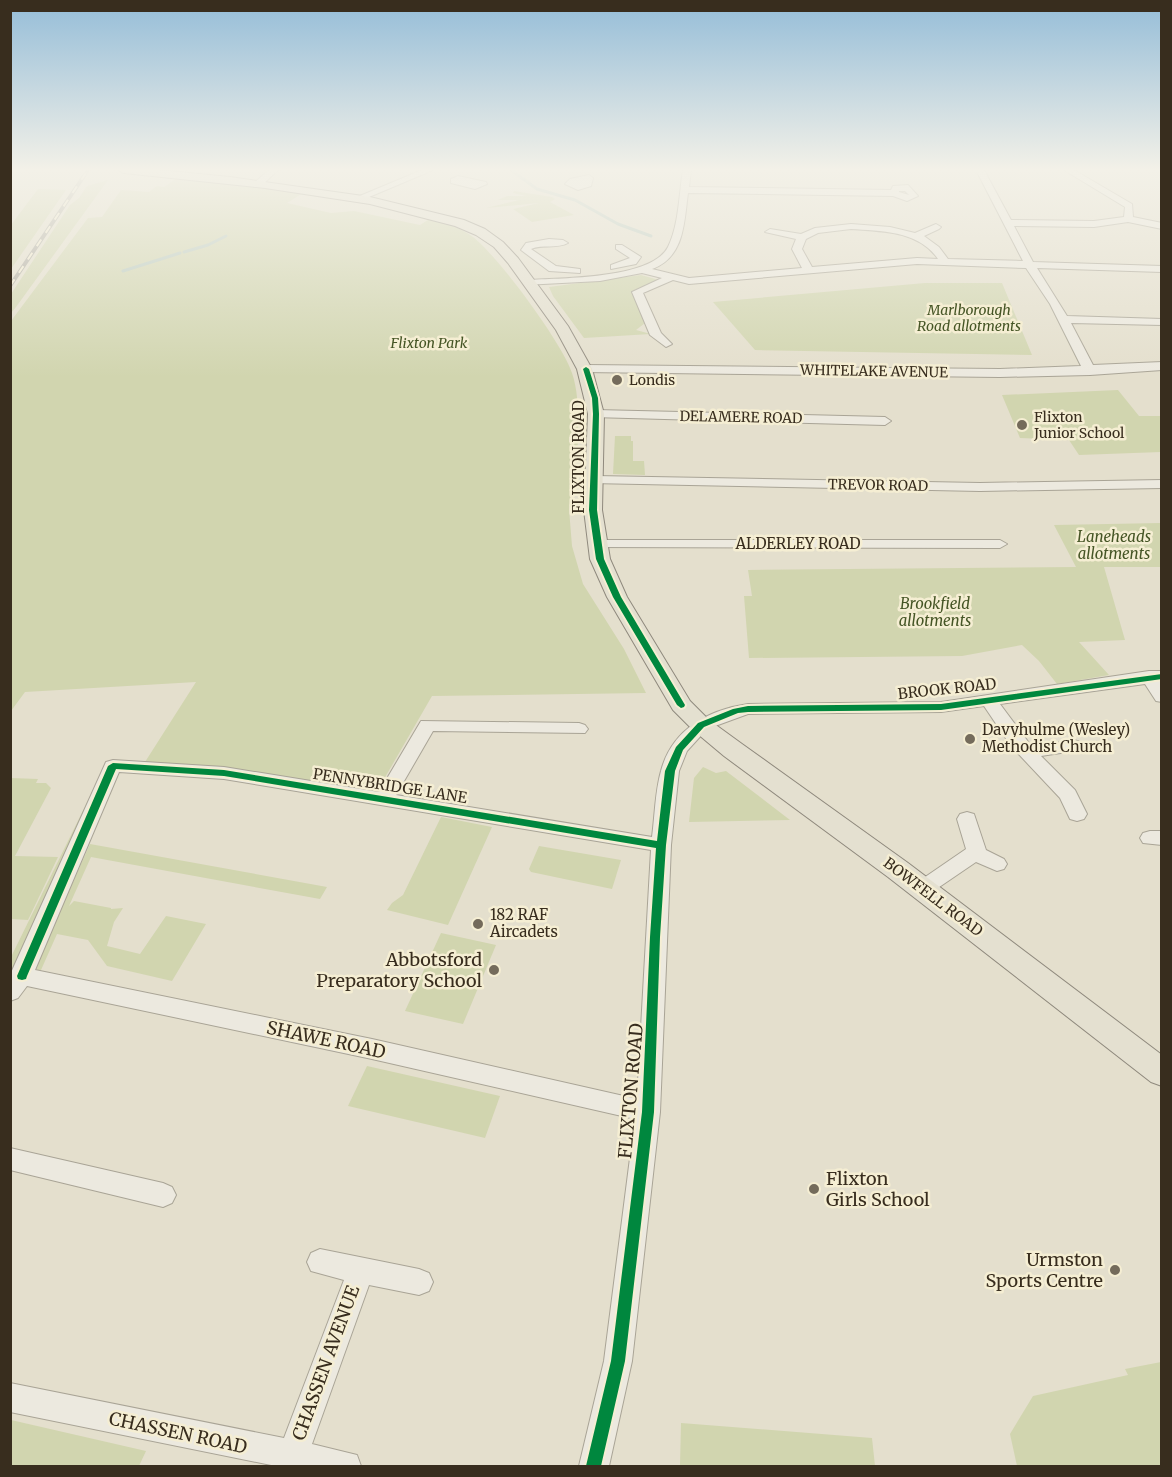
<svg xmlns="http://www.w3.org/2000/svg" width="1172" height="1477" font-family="Merriweather,serif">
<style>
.green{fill:#d1d5af}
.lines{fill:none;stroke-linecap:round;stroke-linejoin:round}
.stream{stroke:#b8cac0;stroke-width:3}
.minor-casing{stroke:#a9a496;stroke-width:2}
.major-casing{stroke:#8f897d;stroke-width:2}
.minor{fill:#ece9df;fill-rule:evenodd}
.major{fill:#e4e0d0;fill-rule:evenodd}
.rail-casing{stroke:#aca99f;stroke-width:4}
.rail{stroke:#f5eed3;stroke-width:2;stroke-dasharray:8;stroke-linecap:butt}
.cycleway-casing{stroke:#f5eed3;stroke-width:4}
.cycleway{fill:#00873e;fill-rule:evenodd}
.poi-dot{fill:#746b5b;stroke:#f5eed3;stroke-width:2}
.labels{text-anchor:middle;stroke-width:5;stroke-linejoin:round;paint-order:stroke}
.far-park-label{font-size:14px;font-style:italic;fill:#455525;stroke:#f5eed3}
.far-street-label{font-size:14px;fill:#382d1e;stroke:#f5eed3}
.far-poi-label{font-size:14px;fill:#382d1e;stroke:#f5eed3;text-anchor:start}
.street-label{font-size:15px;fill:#382d1e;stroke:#f5eed3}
.park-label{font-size:15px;font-style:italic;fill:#455525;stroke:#f5eed3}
.poi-label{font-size:15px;fill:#382d1e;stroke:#f5eed3;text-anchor:start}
.near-poi-label{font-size:18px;fill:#382d1e;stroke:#f5eed3;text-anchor:end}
.near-street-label{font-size:18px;fill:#382d1e;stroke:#f5eed3}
</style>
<rect width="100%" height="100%" fill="#e4dfcd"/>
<g class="green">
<path d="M176,179L306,191L287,203L331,213L354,211L420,225L431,218C446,223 461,228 473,237C498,256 562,343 572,373C579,394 578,415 578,436L569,437V442H578L569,509L572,546L583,584L624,649L646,693L432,696L376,793L201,766L145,762L196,682L25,692L11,711V321L88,218L102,217L121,190L149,192L157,186L164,187Z"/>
<polygon points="108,180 16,307 11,313 11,294 70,205 79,198 87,186"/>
<polygon points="38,189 66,190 11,269 11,225"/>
<polygon points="514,191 552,197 555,199 550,202 574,215 532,222 513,209 539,203 486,208 519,200 498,200 507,196 526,196 513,193"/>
<polygon points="641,275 659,280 632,291 645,323 636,330 651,334 584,338 553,296 549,287"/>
<polygon points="925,283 1002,283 1032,355 755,350 713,302"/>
<polygon points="1118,390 1139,416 1161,416 1161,452 1079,455 1069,440 1020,438 1002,395"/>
<polygon points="615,436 631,436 631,441 633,441 633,461 644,461 645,475 613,474"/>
<polygon points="1161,523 1161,567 1104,567 1125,640 1079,642 1109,675 1057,684 1039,661 1022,645 962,656 749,658 744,596 752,596 748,570 1076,567 1054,525"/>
<polygon points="703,767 716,773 726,771 790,820 689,822 694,778"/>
<polygon points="11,778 38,779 36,783 46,783 51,788 15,856 58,857 28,920 11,919"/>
<polygon points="99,778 11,985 10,959"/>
<polygon points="441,817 492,827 448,925 387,910 392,903 403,895"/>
<polygon points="90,844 327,887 320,899 91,857 69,906 74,901 111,908 111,909 123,908 114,922 107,946 140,954 166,916 206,924 172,981 107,966 88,940 57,934 41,970 32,974"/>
<polygon points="539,846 621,860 612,889 531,872 529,869"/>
<polygon points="441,933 496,945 463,1024 405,1011"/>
<polygon points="367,1066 500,1096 485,1138 348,1106"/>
<polygon points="1161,1362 1161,1466 1017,1466 1010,1434 1033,1396 1128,1375 1125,1369"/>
<polygon points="11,1420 146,1451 139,1466 11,1466"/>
<polygon points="681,1423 872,1438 875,1466 680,1466"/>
</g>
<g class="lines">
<g class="stream">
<polyline points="511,170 537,189 575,200 618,224 651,236"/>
<polyline points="184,252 208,245 226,236"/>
<polyline points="123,271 180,253"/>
</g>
<defs>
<g id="minor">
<polygon points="269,170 278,170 260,187 254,187 254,183"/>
<polygon points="422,170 433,170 362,200 355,198"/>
<path d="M683,170H691L689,187L891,190L893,186L908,185L918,196L907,201L893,196L688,193C684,222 685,257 652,269L689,278L802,268L792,249L796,239L765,232L770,229L801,234L815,228L851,224L890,227L915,233L936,224L941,227L939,229L924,236L939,247L948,259L1023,261L976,170H984L1011,220L1094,221L1124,217L1125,207L1064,170H1074L1132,204L1133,217L1162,223V229L1128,222L1094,227L1014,226L1033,262L1162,266V272L1037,268L1067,316L1162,319V325L1071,323L1093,365L1162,362V370L1090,375L1000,377L582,372L580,369L586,365L1000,369L1081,366L1050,304L1026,268L917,264L689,284L673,280L643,293L661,333L672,344L666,347L650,335L632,292L662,278L642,273L600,281L524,285V281L528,280C561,278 652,279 668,247C679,225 679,194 683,170ZM899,191H905L909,195L899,192ZM851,229C882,231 919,231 938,259L917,258L812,267L802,249L806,239L818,233Z"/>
<polygon points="589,175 593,178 591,186 578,190 565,184 570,179"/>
<polygon points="458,176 486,182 487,184 475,189 451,183 451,179"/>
<path d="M549,239L563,240L568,243C558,249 542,244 531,249L556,266L580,269V273L549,271L521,250L526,243Z"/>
<polygon points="616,245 622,245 641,257 636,264 611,269 611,265 630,258 616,249"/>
<polygon points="596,410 885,417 891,421 885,425 592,417 590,414"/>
<polygon points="595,476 980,483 1162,480 1162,488 980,491 590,483 588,480 590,477"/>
<polygon points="597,540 1000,540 1007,544 1000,548 592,547 590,544"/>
<path d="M1149,671H1162V702L1156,701L1145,684L1000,704L1032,747L1074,740L1080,742L1083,746L1080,750L1041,756L1075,790L1087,814L1084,819L1077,821L1070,819L1060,798L1011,746L984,706L941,712L748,714L707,729L687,751L679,771L671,845L660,1112L632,1361L609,1466H579L604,1361L635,1119L372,1059L27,986L18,998L10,1001V975L106,762L113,760L224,767L379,792L421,721L579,723L585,725L588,729L585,733L433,731L396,795L652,837C655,815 655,792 661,771C672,729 708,710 748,704L941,702ZM119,772L224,779L651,850L637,1099L372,1039L35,970Z"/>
<polygon points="967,812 974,814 986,850 1004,859 1007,864 1004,869 997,871 976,862 929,894 922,897 915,894 912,889 915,884 966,849 957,819 960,814"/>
<polygon points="1150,831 1162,831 1162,845 1143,843 1140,838 1143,833"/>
<polygon points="10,1148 163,1183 172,1187 176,1195 172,1203 163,1207 10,1170"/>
<polygon points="320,1249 419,1269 429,1273 433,1282 429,1291 419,1295 369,1285 312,1444 357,1455 361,1466 276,1466 10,1412 10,1383 284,1438 344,1280 311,1271 307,1262 311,1253"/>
</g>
<polygon id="major" points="118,170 158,170 230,177 370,197 464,220 485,229 503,242 518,258 568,326 592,369 604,414 602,510 610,559 627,597 690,701 709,720 742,744 908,863 1162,1055 1162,1086 1151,1082 888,877 724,756 693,730 673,710 607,597 590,559 584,510 588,414 577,369 556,330 508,263 494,247 476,235 455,226 370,204 265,188 124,173"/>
</defs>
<use href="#minor" class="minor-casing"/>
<use href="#major" class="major-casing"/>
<use href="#minor" class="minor"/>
<use href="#major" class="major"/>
<defs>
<polyline id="rail" points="10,286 88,170"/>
</defs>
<use href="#rail" class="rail-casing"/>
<use href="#rail" class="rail"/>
<defs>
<g id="cycleway">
<polygon points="586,367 589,369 598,398 599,414 597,510 604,559 621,597 685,705 684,707 681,708 677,705 613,597 596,559 589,510 593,414 592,398 583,369"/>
<polygon points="1162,674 1162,679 941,710 748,712 738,713 704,727 683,750 675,771 666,845 660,937 654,1112 625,1361 601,1466 586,1466 611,1361 642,1112 650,937 656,848 224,776 116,769 27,976 26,979 22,980 18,979 17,976 108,766 113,763 224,770 657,841 665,771 676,747 698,723 733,709 748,706 941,704"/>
</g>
</defs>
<use href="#cycleway" class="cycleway-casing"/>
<use href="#cycleway" class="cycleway"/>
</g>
<linearGradient id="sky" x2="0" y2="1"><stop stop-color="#95bdd8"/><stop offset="0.45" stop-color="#f3f1e8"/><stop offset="1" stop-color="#f3f1e8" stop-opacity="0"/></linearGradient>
<rect width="1172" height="377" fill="url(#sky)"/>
<g class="poi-dot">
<circle cx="617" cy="380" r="6"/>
<circle cx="1022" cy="425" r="6"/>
<circle cx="970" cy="739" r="6"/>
<circle cx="478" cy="924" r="6"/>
<circle cx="494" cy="970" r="6"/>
<circle cx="814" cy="1189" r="6"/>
<circle cx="1115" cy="1270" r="6"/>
</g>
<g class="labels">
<g class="far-park-label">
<text x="969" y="315">Marlborough<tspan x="969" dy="16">Road allotments</tspan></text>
<text x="429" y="348">Flixton Park</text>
</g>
<g class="far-street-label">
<text transform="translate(874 371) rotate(1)" y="5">WHITELAKE AVENUE</text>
<text transform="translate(741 417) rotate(1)" y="5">DELAMERE ROAD</text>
<text transform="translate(878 485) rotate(1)" y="5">TREVOR ROAD</text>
</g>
<g class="far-poi-label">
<text x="629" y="385">Londis</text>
<text x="1034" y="422">Flixton<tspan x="1034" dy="16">Junior School</tspan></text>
</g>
<g class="street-label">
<text transform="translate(579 457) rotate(-90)" y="5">FLIXTON ROAD</text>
<text x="798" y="549">ALDERLEY ROAD</text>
<text transform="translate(947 689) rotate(-6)" y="5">BROOK ROAD</text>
<text transform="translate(390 786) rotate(9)" y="5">PENNYBRIDGE LANE</text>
<text transform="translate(933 897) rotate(37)" y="5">BOWFELL ROAD</text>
</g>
<g class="park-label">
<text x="1114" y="542">Laneheads<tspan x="1114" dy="17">allotments</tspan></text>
<text x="935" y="609">Brookfield<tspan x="935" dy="17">allotments</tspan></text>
</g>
<g class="poi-label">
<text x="982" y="735">Davyhulme (Wesley)<tspan x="982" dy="17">Methodist Church</tspan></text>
<text x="490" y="920">182 RAF<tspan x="490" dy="17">Aircadets</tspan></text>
</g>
<g class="near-poi-label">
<text x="482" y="966">Abbotsford<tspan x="482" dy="21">Preparatory School</tspan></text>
<text x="826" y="1185" text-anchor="start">Flixton<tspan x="826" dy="21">Girls School</tspan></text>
<text x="1103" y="1266">Urmston<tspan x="1103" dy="21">Sports Centre</tspan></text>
</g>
<g class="near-street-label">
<text transform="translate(326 1040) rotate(12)" y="6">SHAWE ROAD</text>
<text transform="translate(631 1091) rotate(-85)" y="6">FLIXTON ROAD</text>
<text transform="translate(326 1363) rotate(-70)" y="6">CHASSEN AVENUE</text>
<text transform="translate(178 1433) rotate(12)" y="6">CHASSEN ROAD</text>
</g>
</g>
<rect width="1172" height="1477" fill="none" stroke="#382d1e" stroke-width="24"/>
</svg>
